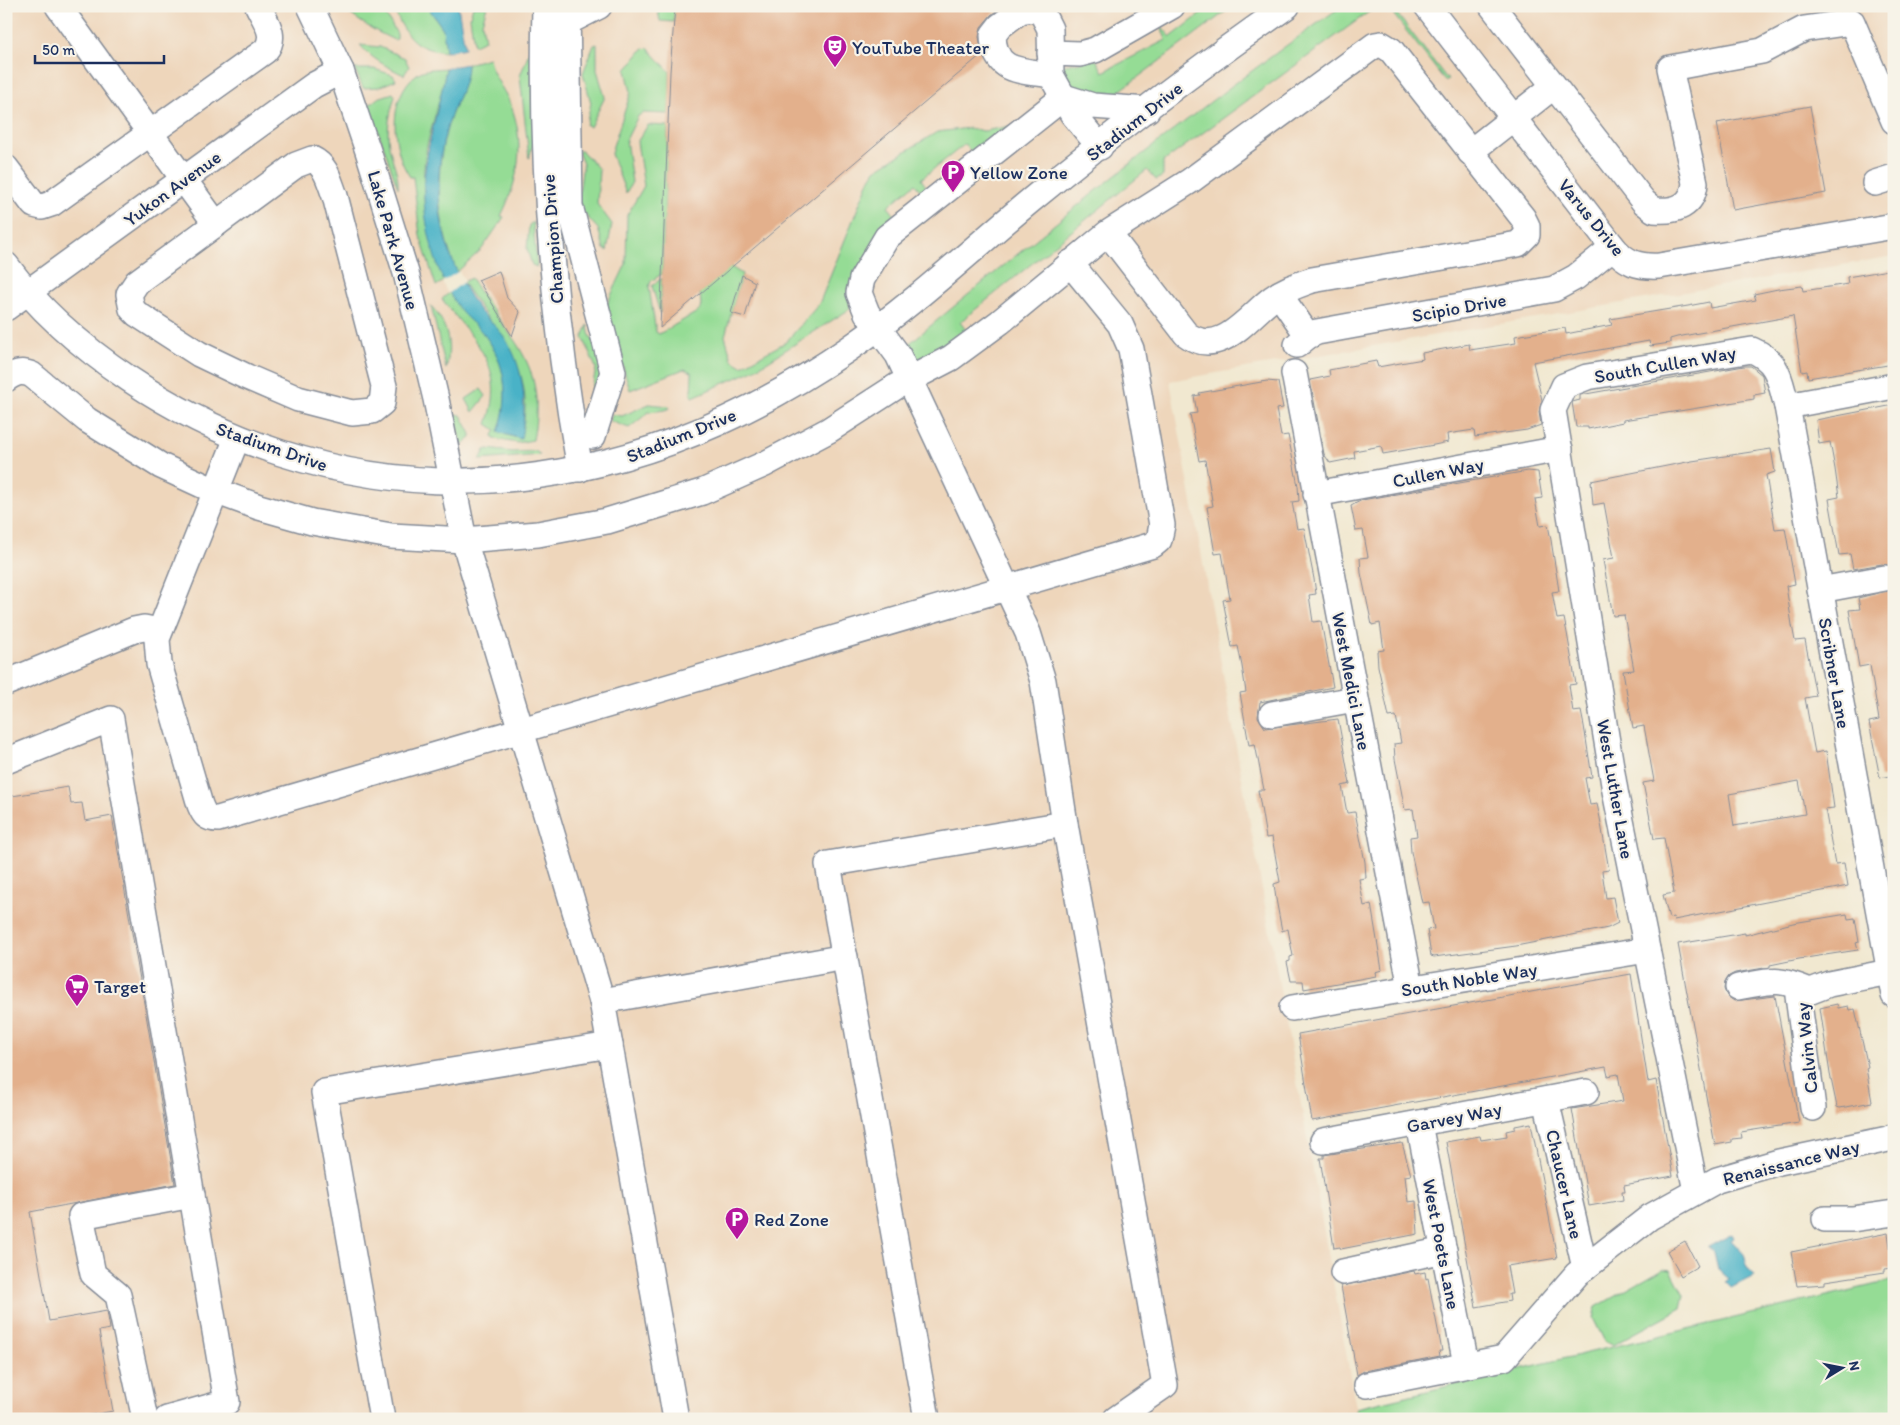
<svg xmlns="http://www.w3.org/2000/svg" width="1900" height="1425" font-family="Itim,sans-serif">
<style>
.built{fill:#eed6bb}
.green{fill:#95dc95;stroke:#58867a}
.water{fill:#49b2c7;stroke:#327092}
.pier{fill:#f1e8d0}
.building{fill:#e3b08c;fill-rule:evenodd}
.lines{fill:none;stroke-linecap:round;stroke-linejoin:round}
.minor-casing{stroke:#868c97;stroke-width:28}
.minor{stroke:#fff;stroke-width:25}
.labels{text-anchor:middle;stroke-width:4.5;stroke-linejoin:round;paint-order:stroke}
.poi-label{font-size:19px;fill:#1b2f5e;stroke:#f7f3e8;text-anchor:start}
.street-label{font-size:19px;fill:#1b2f5e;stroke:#f7f3e8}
</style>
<rect width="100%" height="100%" fill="#f7f3e8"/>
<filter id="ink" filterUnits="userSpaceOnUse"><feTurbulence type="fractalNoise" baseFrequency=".02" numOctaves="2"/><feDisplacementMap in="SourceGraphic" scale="10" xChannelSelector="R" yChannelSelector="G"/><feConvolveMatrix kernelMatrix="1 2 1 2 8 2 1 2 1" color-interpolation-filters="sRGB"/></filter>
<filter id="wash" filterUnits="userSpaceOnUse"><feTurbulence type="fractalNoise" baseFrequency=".0096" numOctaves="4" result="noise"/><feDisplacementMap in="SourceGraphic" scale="20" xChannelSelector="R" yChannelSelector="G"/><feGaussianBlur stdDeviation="1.12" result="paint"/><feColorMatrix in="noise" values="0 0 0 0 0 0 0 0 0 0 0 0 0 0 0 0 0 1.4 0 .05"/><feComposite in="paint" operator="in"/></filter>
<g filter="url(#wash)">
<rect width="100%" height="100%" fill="#f1e8d0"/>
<polygon class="built" points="6,6 1894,6 1894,256 1170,381 1356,1408 1355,1419 6,1419"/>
<g class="green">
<path d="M341,6H381L397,34V39L394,40C375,31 357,21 341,6Z"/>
<path d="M392,6H427L443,29L446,52C412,49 406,35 392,6Z"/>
<polygon points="473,6 487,6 482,23 485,40 474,45 470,17"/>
<polygon points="657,6 675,6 674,22 660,21"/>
<path d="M1211,6H1233L1109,99C1083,97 1067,95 1062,66L1065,65L1096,59L1103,72L1166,40L1161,26L1171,37Z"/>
<path d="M1342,6H1377L1163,162V176L1156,180L1147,170L960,322L968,333L919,363H914L905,347C1047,229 1190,112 1342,6Z"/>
<polygon points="1387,6 1391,6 1448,80 1446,82"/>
<polygon points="597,44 597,70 605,97 590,127 586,125 591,103 583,73 594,45"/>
<path d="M360,45L380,47L405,58L409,67L404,75C387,67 372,59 360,45Z"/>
<polygon points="648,48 670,72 669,114 643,113 638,116 626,140 632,182 626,193 611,154 612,149 631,92 626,70 643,49"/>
<polygon points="534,50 534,142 529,158 520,76 529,52"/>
<path d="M489,58C492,76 503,87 510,103C526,142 519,180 501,216L504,217L482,249L457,272C437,224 433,173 449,122C455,103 467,84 467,64Z"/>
<path d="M446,68C442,95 433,120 427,146C418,192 427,238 444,281L436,286L420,236L413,177H410C391,150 387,96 417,74C425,68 437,69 446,68Z"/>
<polygon points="355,69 374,69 393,75 396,80 379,87 363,88"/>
<path d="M393,93L395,96C389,116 385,134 391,154C394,166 399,175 398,188L369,105L378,98Z"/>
<polygon points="648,125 668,126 662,274 651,281 649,287 656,332 659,334 699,311 701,305 700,293 731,267 742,274 725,336 732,360 742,366 786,342 819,304 870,178 875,170 937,132 969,128 984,131 1010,126 973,155 965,144 921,179 929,191 923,194 915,184 888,206 895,216 848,287 850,309 754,370 693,397 691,395 692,372 684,369 630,390 605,308 626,264 627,215 644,186 637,142"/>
<polygon points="581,150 599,169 597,204 612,224 607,251 604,249 598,229 581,210 578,202 583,164 578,152"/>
<polygon points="533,222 537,267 532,265 527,249 529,225"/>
<path d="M471,278C509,341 548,359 533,440L517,443L494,439L493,435L496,430L487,424C508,366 474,342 442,299L450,292C458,308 469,318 481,331C506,359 511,397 498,432L520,439C540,367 497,337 463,282Z"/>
<polygon points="662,278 660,313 652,286"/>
<path d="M431,306C448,324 452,346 446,369Z"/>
<polygon points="588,325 589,333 605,365 594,393 592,389 596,368 583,337"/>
<polygon points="481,389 486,396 473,412 466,399"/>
<polygon points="649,404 669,406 670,408 665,410 649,412 629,428 610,421 612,414 622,416"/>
<polygon points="455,414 461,415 471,434 471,438 461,445"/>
<polygon points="488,449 512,452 536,451 540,455 480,460 485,450"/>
<polygon points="1663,1269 1671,1270 1684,1295 1681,1308 1613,1345 1605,1342 1593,1318 1596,1307"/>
<polygon points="1894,1280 1894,1419 1355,1419 1356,1408"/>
</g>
<g class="water">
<polygon points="427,6 458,6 465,48 446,52 443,29"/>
<path d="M467,64C467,83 456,101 450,118C436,159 435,203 447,245C454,268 466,293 481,312C488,320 496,326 502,334C525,365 527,404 521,439L498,432C511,398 506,360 482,332C474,323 464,317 458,307C442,284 432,253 427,225C416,167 437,124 446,68Z"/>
<polygon points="1732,1234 1734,1238 1731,1240 1744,1254 1748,1269 1754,1276 1731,1288 1725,1282 1729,1279 1718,1269 1714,1252 1708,1247"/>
</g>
<polygon class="pier" points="459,271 465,281 448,294 442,282"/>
<g id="blocks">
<g class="building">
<polygon points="675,6 1002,6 991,15 981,27 979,37 982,54 660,328 670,72"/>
<polygon points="1810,106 1826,193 1733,210 1717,123"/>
<polygon points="1894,269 1894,364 1808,378 1807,371 1802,372 1793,316 1677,337 1670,339 1670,343 1650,346 1649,341 1533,362 1542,400 1539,412 1541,425 1527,430 1475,437 1474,430 1447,434 1448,442 1434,445 1383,454 1381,446 1354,451 1355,458 1330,463 1324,454 1310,380 1330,376 1329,370 1376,361 1378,367 1423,359 1422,353 1454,347 1469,344 1470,350 1516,343 1515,336 1565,328 1566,334 1591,329 1612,325 1610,319 1688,306 1709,302 1710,308 1756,300 1754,294 1778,289 1802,286 1803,291 1848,284 1847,277"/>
<polygon points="499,271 507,298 520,312 512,336 478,280"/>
<polygon points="742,275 755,282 745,317 731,313"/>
<polygon points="1744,366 1751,366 1762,375 1765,393 1754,395 1754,399 1623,420 1623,422 1588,429 1588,427 1576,427 1572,402 1580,400 1580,395"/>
<polygon points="1267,381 1278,382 1283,408 1276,409 1281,436 1288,435 1298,486 1299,501 1292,502 1297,529 1304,528 1314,579 1316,594 1309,595 1313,622 1321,621 1333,687 1260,702 1258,717 1265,728 1338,719 1350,784 1342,786 1347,813 1355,812 1365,862 1366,878 1359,879 1364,906 1371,904 1382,970 1375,972 1376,976 1304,989 1303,981 1291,981 1287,962 1290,961 1290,957 1293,956 1288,929 1282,931 1276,899 1274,884 1280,882 1272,837 1266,838 1258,790 1264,790 1255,744 1249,745 1240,693 1246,692 1242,666 1238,646 1232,647 1223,600 1230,599 1222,553 1215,554 1207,507 1213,506 1205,460 1199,461 1190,414 1197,413 1194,396 1200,395 1199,393"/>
<polygon points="1894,405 1894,567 1882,564 1853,569 1850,554 1839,555 1829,499 1839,497 1835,469 1830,442 1819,444 1816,420"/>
<path d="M1771,449L1775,472L1766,475L1775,529L1785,528L1795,584L1786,586L1792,625L1795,641L1805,640L1816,696L1805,698L1812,737L1815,753L1826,751L1834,808L1825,809L1835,864L1844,863L1848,886L1674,920L1673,917L1669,918L1663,895L1674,893L1664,838L1654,839L1643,783L1654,781L1644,726L1633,728L1623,671L1634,670L1624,615L1613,616L1603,560L1614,558L1604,503L1593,505L1591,481L1692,461ZM1799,781L1805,814L1734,826L1729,794Z"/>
<polygon points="1528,471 1538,472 1542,498 1535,499 1540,526 1548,525 1551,540 1559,591 1552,592 1557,619 1564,618 1567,633 1576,684 1569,685 1573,712 1581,711 1584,726 1592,777 1585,778 1590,805 1597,804 1600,818 1609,870 1602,871 1606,898 1613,897 1618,923 1608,928 1516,946 1434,957 1431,956 1427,930 1434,929 1429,902 1422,903 1411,852 1410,837 1417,836 1413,809 1405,810 1395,759 1394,744 1401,743 1396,716 1389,717 1378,666 1377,651 1384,650 1380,623 1372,625 1361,573 1360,558 1368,557 1363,530 1356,531 1351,506 1362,500"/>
<polygon points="1894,589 1894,656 1888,657 1894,687 1894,775 1880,778 1869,722 1879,720 1870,665 1859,667 1849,610 1860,609 1858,598"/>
<polygon points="68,787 71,804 82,803 85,821 112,816 175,1184 30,1212 49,1321 107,1311 110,1329 99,1331 113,1411 69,1419 6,1419 6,797"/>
<polygon points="1847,914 1848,919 1855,918 1859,942 1856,943 1858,950 1799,959 1770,965 1770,967 1735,973 1729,976 1725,982 1724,989 1727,996 1734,1001 1775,996 1799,1123 1741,1132 1742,1138 1732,1139 1732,1142 1715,1145 1678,944 1745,933 1745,935 1793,923"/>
<polygon points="1631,974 1648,1082 1656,1080 1673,1176 1624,1185 1625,1192 1622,1192 1623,1200 1589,1206 1572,1109 1623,1101 1618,1074 1608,1076 1606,1067 1312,1121 1298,1034"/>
<polygon points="1837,1004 1838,1008 1848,1006 1849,1010 1855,1009 1868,1067 1866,1068 1872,1102 1840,1108 1837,1107 1830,1074 1820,1008"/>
<polygon points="1531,1123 1557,1258 1507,1266 1512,1294 1509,1294 1510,1301 1476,1307 1446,1142 1480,1136 1481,1140 1507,1136 1506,1131 1515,1129 1515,1126"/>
<polygon points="1402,1143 1411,1175 1405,1176 1408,1202 1416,1201 1418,1234 1341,1249 1340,1247 1334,1248 1320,1158 1324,1158 1324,1155"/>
<polygon points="1888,1233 1893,1268 1885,1269 1885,1272 1825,1281 1825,1284 1797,1286 1791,1252"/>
<polygon points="1685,1241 1698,1266 1681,1276 1667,1251"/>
<polygon points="1414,1271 1415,1274 1425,1272 1426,1279 1428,1278 1442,1351 1439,1351 1440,1356 1364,1371 1357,1375 1341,1286"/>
</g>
</g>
</g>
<g filter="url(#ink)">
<use href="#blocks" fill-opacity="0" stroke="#868c97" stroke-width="1"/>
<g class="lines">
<defs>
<g id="minor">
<polyline points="58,6 216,224"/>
<polyline points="310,6 341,71 368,151 406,273 436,399 464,540 602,1001 676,1419"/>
<path d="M545,6C541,162 552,316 580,469"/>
<polyline points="567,6 570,206 613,372 593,436"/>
<path d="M1427,6L1613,247C1626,263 1638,267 1659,266L1894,226"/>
<path d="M1492,6L1644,202L1654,210C1676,212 1693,206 1695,183L1670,68L1762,51L1804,29L1852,22L1894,121"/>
<polyline points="554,29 599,6"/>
<polyline points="1050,53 1080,54 1095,50 1172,6"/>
<path d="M1051,75C1020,70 994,73 993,35L1000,26L1020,11L1032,9L1042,13L1050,29L1051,75L1072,113L1100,147"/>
<polyline points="1470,152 1554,86"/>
<path d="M312,159C327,166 329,181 335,196L384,386L382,403L372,411L352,413L298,399L247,377L199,354L137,314L132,309L129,294L137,282L296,165Z"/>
<path d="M6,168L34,205L42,207L51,204L265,51C278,36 265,21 258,6"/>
<polyline points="1875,183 1894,177"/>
<path d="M6,265C69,351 181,421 281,453C482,518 680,465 850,348C914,304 971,250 1030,201C1113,133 1199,67 1287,6"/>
<polyline points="1279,294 1308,336"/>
<polyline points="6,308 314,85 341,71"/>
<polyline points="1297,345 1308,336 1317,332 1554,289 1576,277 1613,247"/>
<polyline points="1294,373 1411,988"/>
<path d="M6,379C15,373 21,370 32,375L87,420L161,466L215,491L259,507L312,522L391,536L464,540L538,534L607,521L702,492L765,464L829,430L897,386L951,358L1000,322L1108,233L1190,181L1375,45L1381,44L1391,50L1523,218L1527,226V235L1518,244L1312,280C1298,285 1285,289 1273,298C1249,315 1220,360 1186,334L1108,233"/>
<polyline points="1787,406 1894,386"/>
<path d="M237,438L157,639L159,664L200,805C204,815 207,819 218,819L1153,545L1159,540L1162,525L1131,349L1120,324L1070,263"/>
<polyline points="1316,494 1560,449"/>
<polyline points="1820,590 1885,578"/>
<polyline points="6,683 134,630 144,628 159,631"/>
<polyline points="1272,714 1355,699"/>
<polyline points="6,761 111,719 227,1402 167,1419"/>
<path d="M1738,987C1772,981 1777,977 1810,991"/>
<polyline points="602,1001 845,957"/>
<polyline points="1292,1008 1647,950"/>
<polyline points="1546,1100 1585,1268"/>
<polyline points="1813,1108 1798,996 1829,984 1894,971"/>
<polyline points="1419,1124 1466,1364"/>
<polyline points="1323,1141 1586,1092"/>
<path d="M1696,1191L1615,791L1553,410L1564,386L1587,377L1752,350C1780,362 1779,380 1787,406L1894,995"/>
<polyline points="1825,1219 1852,1219 1894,1213"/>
<polyline points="1343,1272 1444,1250"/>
<polyline points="1367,1385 1504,1358 1577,1274 1650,1217 1717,1180 1779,1162 1888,1139 1894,1136"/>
<polyline points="145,1419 118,1295 93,1274 81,1216 192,1195"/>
<polyline points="382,1419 324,1092 610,1045"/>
<polyline points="927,1419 828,864 1065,824"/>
<polyline points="1116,1419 1165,1385 1065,824 1043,681 1028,633 898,355 867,313 859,293 862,279 887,237 1064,97 1093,106 1147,110"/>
</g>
</defs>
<use href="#minor" class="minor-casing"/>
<use href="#minor" class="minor"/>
</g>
</g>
<defs>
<symbol id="theatre-pin" viewBox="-11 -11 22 30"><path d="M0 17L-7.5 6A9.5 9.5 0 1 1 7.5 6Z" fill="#b5179e" stroke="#f7f3e8"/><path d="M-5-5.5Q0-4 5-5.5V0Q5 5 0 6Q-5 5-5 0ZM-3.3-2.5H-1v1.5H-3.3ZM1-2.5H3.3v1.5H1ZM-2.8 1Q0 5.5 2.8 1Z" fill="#fff"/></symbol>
<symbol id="parking-pin" viewBox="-11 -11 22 30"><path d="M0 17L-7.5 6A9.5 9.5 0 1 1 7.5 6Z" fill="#b5179e" stroke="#f7f3e8"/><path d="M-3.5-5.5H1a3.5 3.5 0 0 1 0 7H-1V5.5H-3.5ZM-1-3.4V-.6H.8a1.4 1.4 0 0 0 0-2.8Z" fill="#fff"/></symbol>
<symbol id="supermarket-pin" viewBox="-11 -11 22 30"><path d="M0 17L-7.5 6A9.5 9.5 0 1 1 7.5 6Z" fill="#b5179e" stroke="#f7f3e8"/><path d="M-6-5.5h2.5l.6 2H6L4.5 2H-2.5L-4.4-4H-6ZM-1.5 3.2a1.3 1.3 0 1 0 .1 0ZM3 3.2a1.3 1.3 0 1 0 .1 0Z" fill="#fff"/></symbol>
</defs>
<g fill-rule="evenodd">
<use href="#theatre-pin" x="821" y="33" width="28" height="38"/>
<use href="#parking-pin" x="939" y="158" width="28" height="38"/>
<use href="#supermarket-pin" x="63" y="972" width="28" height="38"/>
<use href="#parking-pin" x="723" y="1205" width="28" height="38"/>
</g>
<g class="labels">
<g class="poi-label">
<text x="852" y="54">YouTube Theater</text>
<text x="970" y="179">Yellow Zone</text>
<text x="94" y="993">Target</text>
<text x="754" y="1226">Red Zone</text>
</g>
<g class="street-label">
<text transform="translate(1134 121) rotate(-38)" y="7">Stadium Drive</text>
<text transform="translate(172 188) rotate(-36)" y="7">Yukon Avenue</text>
<text transform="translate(1592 217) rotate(51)" y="7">Varus Drive</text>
<text transform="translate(552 239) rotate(-94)" y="7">Champion Drive</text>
<text transform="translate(394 240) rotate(74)" y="7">Lake Park Avenue</text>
<text transform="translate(1459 307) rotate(-10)" y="7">Scipio Drive</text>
<text transform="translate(1665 364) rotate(-10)" y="7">South Cullen Way</text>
<text transform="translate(681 435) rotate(-22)" y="7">Stadium Drive</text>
<text transform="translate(272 446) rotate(19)" y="7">Stadium Drive</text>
<text transform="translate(1438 472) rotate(-11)" y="7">Cullen Way</text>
<text transform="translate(1835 673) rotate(80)" y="7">Scribner Lane</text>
<text transform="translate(1352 681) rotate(79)" y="7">West Medici Lane</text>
<text transform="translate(1616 789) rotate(80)" y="7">West Luther Lane</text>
<text transform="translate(1469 979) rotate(-9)" y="7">South Noble Way</text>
<text transform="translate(1806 1048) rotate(-96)" y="7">Calvin Way</text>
<text transform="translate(1454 1117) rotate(-11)" y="7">Garvey Way</text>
<text transform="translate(1791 1162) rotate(-14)" y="7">Renaissance Way</text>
<text transform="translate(1565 1184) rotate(77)" y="7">Chaucer Lane</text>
<text transform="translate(1442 1244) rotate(79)" y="7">West Poets Lane</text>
</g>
</g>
<rect width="1900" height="1425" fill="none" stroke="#f7f3e8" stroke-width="25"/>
<g transform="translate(1842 1368) rotate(80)" stroke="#f7f3e8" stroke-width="4" paint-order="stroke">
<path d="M0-4L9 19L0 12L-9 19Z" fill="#1b2f5e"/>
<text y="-8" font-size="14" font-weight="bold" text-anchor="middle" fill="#1b2f5e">N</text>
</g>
<path d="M35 55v8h129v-8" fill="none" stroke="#1b2f5e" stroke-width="2.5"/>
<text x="42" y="55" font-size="15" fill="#1b2f5e" stroke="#f7f3e8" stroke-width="4" paint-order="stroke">50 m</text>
</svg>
